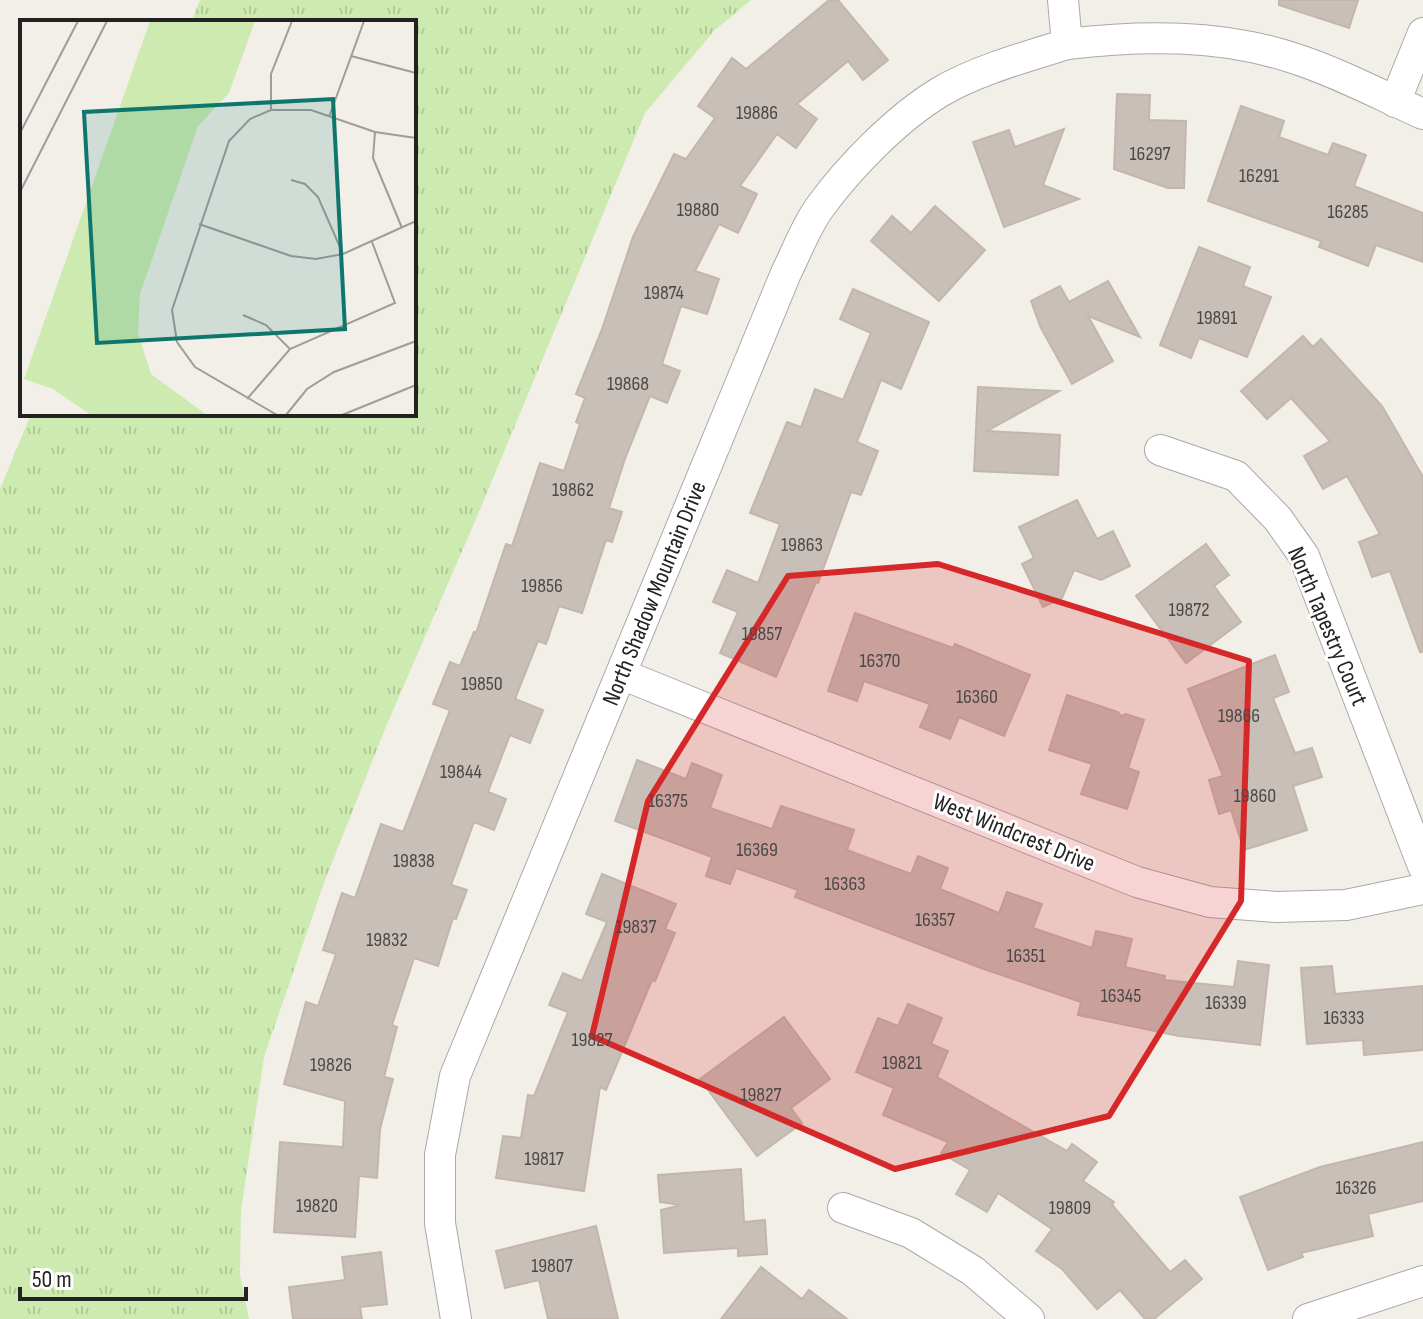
<svg xmlns="http://www.w3.org/2000/svg" width="1423" height="1319" font-family="'Sofia Sans Condensed',sans-serif">
<style>
.grass{fill:url(#grass-tufts)}
.building{fill:#c7bfb8;stroke:#c4b6ab;stroke-width:2}
.lines{fill:none;stroke-linecap:round;stroke-linejoin:round}
.minor-casing{stroke:#a9a9a9;stroke-width:32}
.minor{stroke:#fff;stroke-width:30}
.marked{fill:#d62828;fill-opacity:0.2;stroke:#d62828;stroke-width:6;stroke-linejoin:round}
.labels{text-anchor:middle;stroke-width:6;stroke-linejoin:round;paint-order:stroke}
.number-label{font-size:20px;fill:#4b4948}
.street-label{font-size:24px;fill:#222;stroke:#fff}
.inset-road{fill:none;stroke:#9f9d99;stroke-width:2}
.view{fill:#0f766e;fill-opacity:0.15;stroke:#0f766e;stroke-width:4}
.inset-edge{fill:none;stroke:#222;stroke-width:4}
</style>
<defs>
<pattern id="grass-tufts" width="24" height="20" patternUnits="userSpaceOnUse" patternTransform="scale(2)"><rect width="24" height="20" fill="#cdebb0"/><path d="M3 7l-1-3M5 7V3M7 7l1-3M15 17l-1-3M17 17v-4M19 17l1-3" fill="none" stroke="#b0c997"/></pattern>
</defs>
<rect width="100%" height="100%" fill="#f2efe9"/>
<polygon class="grass" points="200,0 751,0 715,30 645,113 479,512 385,729 324,883 264,1057 241,1210 240,1275 249,1319 0,1319 0,489 31,414 414,414 414,22 191,22"/>
<g class="building">
<polygon points="829,0 838,0 888,60 863,80 848,61 797,104 817,119 796,148 777,134 740,186 757,194 738,233 719,224 695,271 719,279 707,314 681,306 662,364 680,371 667,403 650,396 625,459 609,508 622,512 612,542 606,540 582,613 559,606 546,644 538,641 515,699 543,710 530,743 510,735 488,792 506,799 494,830 474,822 451,885 467,890 456,919 453,918 438,966 414,958 392,1025 397,1027 384,1077 393,1079 380,1129 377,1178 359,1176 355,1237 274,1232 280,1142 343,1147 345,1101 284,1084 306,1002 318,1006 336,954 323,950 342,893 355,898 381,824 403,832 450,710 433,704 450,662 460,666 474,632 476,633 506,544 512,546 540,463 564,471 580,424 576,422 585,398 576,394 602,329 633,237 674,154 686,159 715,118 698,106 732,58 746,69"/>
<polygon points="1279,0 1358,0 1349,28 1279,5"/>
<polygon points="1117,94 1150,95 1149,120 1186,121 1184,188 1168,188 1114,169"/>
<polygon points="1241,106 1284,121 1279,137 1328,155 1333,143 1366,155 1354,186 1423,213 1423,262 1376,245 1368,266 1319,247 1321,241 1208,201"/>
<polygon points="1064,129 1043,185 1079,199 1004,227 973,142 1009,130 1015,147"/>
<polygon points="935,206 985,250 939,301 871,241 892,216 911,233"/>
<polygon points="1199,247 1250,267 1243,286 1271,297 1247,357 1199,338 1191,358 1160,345"/>
<polygon points="1108,281 1140,337 1088,316 1113,361 1072,384 1041,328 1031,301 1060,286 1069,302"/>
<polygon points="853,289 929,322 901,389 881,380 857,442 878,451 861,495 851,492 818,583 816,582 776,677 720,653 738,612 713,602 727,570 758,583 780,524 750,513 787,422 801,427 815,389 843,400 871,333 840,319"/>
<polygon points="1303,336 1313,347 1321,339 1382,406 1423,477 1423,652 1420,652 1390,571 1372,577 1359,542 1380,534 1347,476 1323,489 1304,456 1330,441 1291,398 1267,419 1241,391"/>
<polygon points="978,387 1059,391 987,431 1060,435 1058,475 974,471"/>
<polygon points="1077,500 1097,539 1113,531 1130,566 1101,580 1074,570 1062,598 1043,607 1022,564 1034,558 1019,527"/>
<polygon points="1206,544 1229,575 1214,586 1241,622 1186,663 1136,596"/>
<polygon points="855,613 953,648 955,644 1030,675 1004,736 959,717 950,739 920,727 930,704 864,681 857,701 828,691"/>
<polygon points="1275,655 1289,692 1273,698 1295,753 1312,748 1322,777 1293,786 1307,830 1244,850 1231,810 1219,814 1209,780 1223,776 1188,689"/>
<polygon points="1067,695 1118,712 1121,716 1126,714 1144,720 1128,768 1139,772 1127,809 1081,794 1092,764 1049,750"/>
<polygon points="637,760 686,779 692,763 722,775 710,808 772,829 781,806 854,830 847,850 911,874 918,856 948,868 940,889 999,913 1007,892 1042,904 1033,928 1092,948 1096,931 1132,939 1125,967 1165,976 1164,980 1234,987 1238,961 1269,965 1260,1045 1179,1036 1078,1015 1081,1002 981,968 795,897 798,890 736,868 730,884 706,876 712,857 615,821"/>
<polygon points="602,874 676,904 665,929 675,933 655,981 652,980 606,1090 600,1087 584,1191 496,1178 503,1136 521,1138 528,1095 534,1096 568,1012 549,1005 563,973 582,981 607,922 586,914"/>
<polygon points="1332,966 1335,994 1423,986 1423,1050 1364,1055 1363,1040 1307,1044 1301,968"/>
<polygon points="908,1004 942,1018 931,1044 948,1051 937,1077 1067,1151 1072,1144 1097,1162 1083,1181 1114,1202 1112,1205 1170,1272 1185,1260 1202,1279 1154,1319 1145,1319 1120,1290 1097,1309 1062,1269 1036,1251 1052,1229 998,1193 987,1212 956,1194 970,1170 941,1153 948,1142 883,1115 894,1088 856,1072 878,1018 898,1026"/>
<polygon points="784,1017 830,1079 791,1108 802,1123 757,1156 700,1079"/>
<polygon points="1423,1142 1423,1201 1368,1214 1373,1236 1301,1253 1303,1257 1268,1270 1240,1197 1320,1167"/>
<polygon points="741,1169 744,1222 765,1220 767,1254 738,1256 738,1248 664,1253 661,1210 681,1205 660,1202 658,1175"/>
<polygon points="596,1226 618,1319 548,1319 539,1280 505,1288 496,1251"/>
<polygon points="381,1252 387,1304 360,1307 362,1319 293,1319 289,1287 345,1280 342,1257"/>
<polygon points="761,1267 802,1299 809,1290 847,1319 721,1319"/>
</g>
<g class="lines">
<defs>
<g id="minor">
<path d="M1067,44C1142,35 1220,34 1293,58C1337,72 1380,95 1423,114"/>
<polyline points="1395,102 1423,33"/>
<polyline points="1160,450 1236,476 1278,519 1304,556 1423,866"/>
<polyline points="621,674 1137,882 1210,902 1277,907 1346,905 1423,889"/>
<polyline points="843,1208 911,1233 973,1271 1029,1319"/>
<path d="M456,1319L440,1223V1155L455,1076L786,273C797,251 806,226 820,207C849,167 897,118 940,92C977,70 1026,57 1067,44L1063,0"/>
<polyline points="1308,1319 1423,1281"/>
</g>
</defs>
<use href="#minor" class="minor-casing"/>
<use href="#minor" class="minor"/>
</g>
<path class="marked" d="M938,564L1249,661L1241,901L1109,1116L895,1169L592,1036L648,801L788,576Z"/>
<g class="labels">
<g class="number-label">
<text x="757" y="119">19886</text>
<text x="1150" y="160">16297</text>
<text x="1259" y="182">16291</text>
<text x="698" y="216">19880</text>
<text x="1348" y="218">16285</text>
<text x="664" y="299">19874</text>
<text x="1217" y="324">19891</text>
<text x="628" y="390">19868</text>
<text x="573" y="496">19862</text>
<text x="802" y="551">19863</text>
<text x="542" y="592">19856</text>
<text x="1189" y="616">19872</text>
<text x="762" y="640">19857</text>
<text x="880" y="667">16370</text>
<text x="482" y="690">19850</text>
<text x="977" y="703">16360</text>
<text x="1239" y="722">19866</text>
<text x="461" y="778">19844</text>
<text x="1255" y="802">19860</text>
<text x="668" y="807">16375</text>
<text x="757" y="856">16369</text>
<text x="414" y="867">19838</text>
<text x="845" y="890">16363</text>
<text x="935" y="926">16357</text>
<text x="636" y="933">19837</text>
<text x="387" y="946">19832</text>
<text x="1026" y="962">16351</text>
<text x="1121" y="1002">16345</text>
<text x="1226" y="1009">16339</text>
<text x="1344" y="1024">16333</text>
<text x="592" y="1046">19827</text>
<text x="902" y="1069">19821</text>
<text x="331" y="1071">19826</text>
<text x="761" y="1101">19827</text>
<text x="544" y="1165">19817</text>
<text x="1356" y="1194">16326</text>
<text x="317" y="1212">19820</text>
<text x="1070" y="1214">19809</text>
<text x="552" y="1272">19807</text>
</g>
<g class="street-label">
<text transform="translate(654 593) rotate(-68)" y="8">North Shadow Mountain Drive</text>
<text transform="translate(1328 626) rotate(67)" y="8">North Tapestry Court</text>
<text transform="translate(1014 832) rotate(22)" y="8">West Windcrest Drive</text>
</g>
</g>
<g transform="translate(20 20)">
<rect width="396" height="396" fill="#f2efe9"/>
<path d="M130,1H235L209,73L178,106L120,274L118,313L131,354L187,395H71L33,369L4,359Z" fill="#cdebb0"/>
<path class="inset-road" d="M331,36L396,53M251,90H291L355,112L396,118M309,97L344,1M355,112L353,138L382,208M0,113L58,1M271,160L285,164L298,177L323,234M0,172L87,1M179,204L271,236L296,239L323,234L396,201M223,295L246,305L270,329M227,379L270,329L375,283L352,222M257,395L175,347L157,322L152,290L209,121L230,99L251,90V54L272,1M266,395L287,369L314,352L396,321M322,395L396,365"/>
<path class="view" d="M313,79L325,309L77,323L64,92Z"/>
<rect width="396" height="396" class="inset-edge"/>
</g>
<path d="M20 1287v12h226v-12" fill="none" stroke="#222222" stroke-width="4"/>
<text x="32" y="1287" font-size="24" fill="#222222" stroke="#ffffff" stroke-width="6" paint-order="stroke">50 m</text>
</svg>
